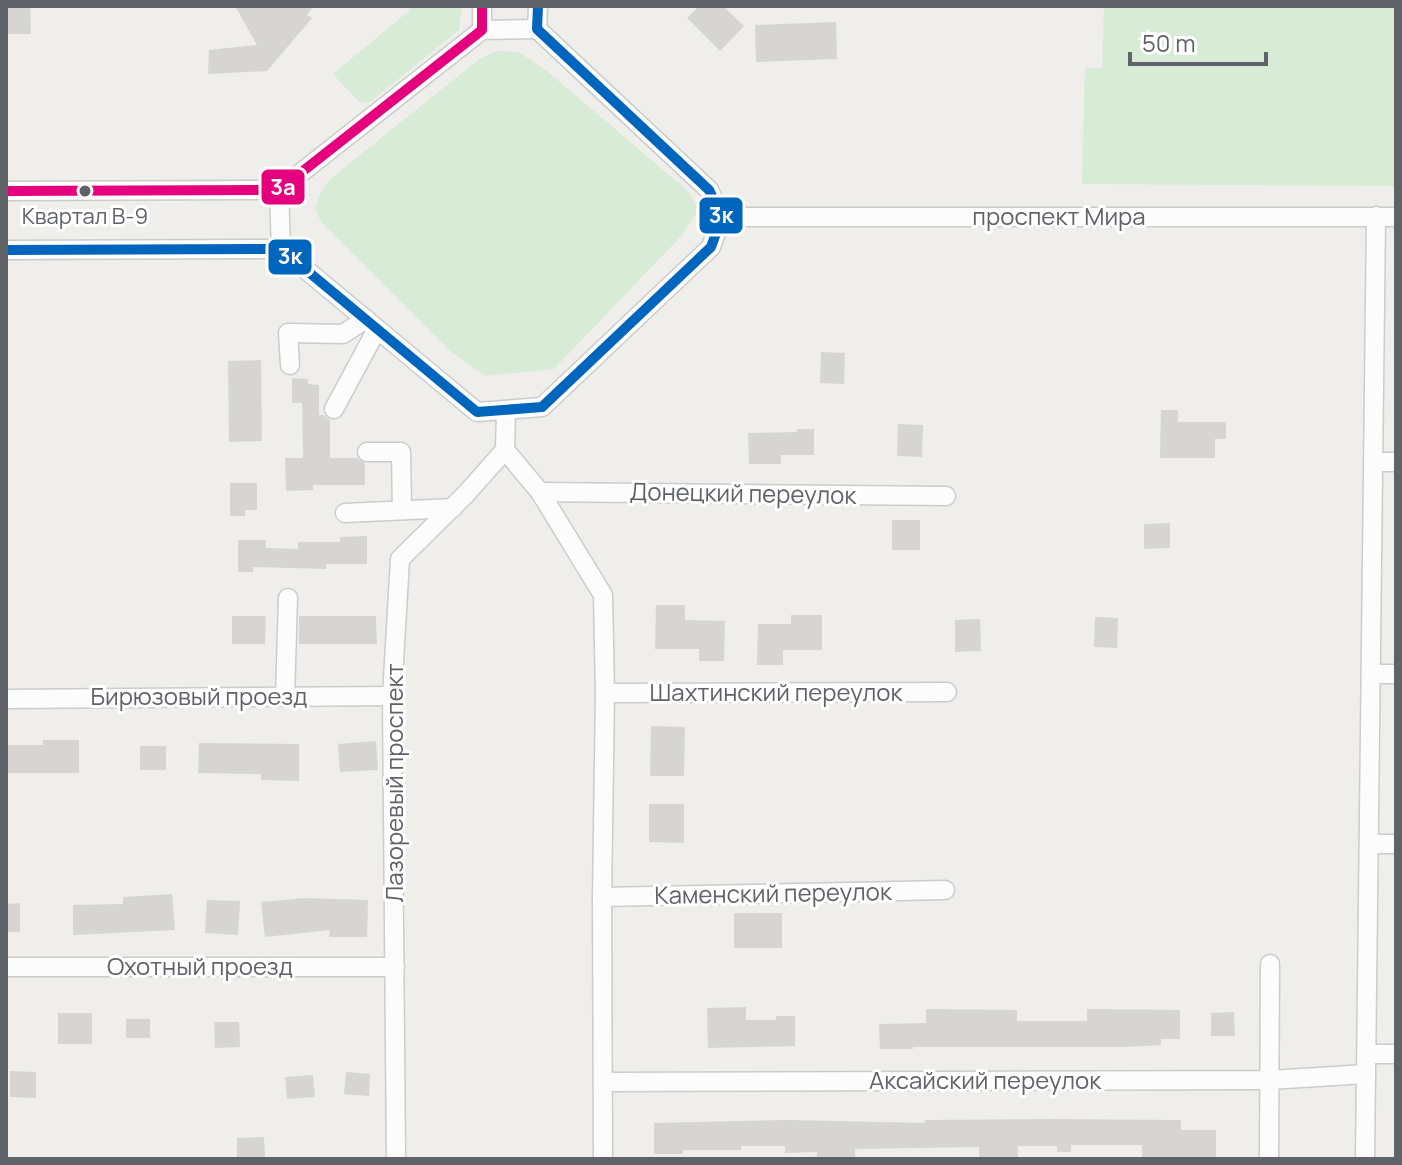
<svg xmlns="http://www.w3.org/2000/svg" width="1402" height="1165" font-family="Manrope,sans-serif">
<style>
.green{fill:#d8ebd6}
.building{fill:#d6d5d3}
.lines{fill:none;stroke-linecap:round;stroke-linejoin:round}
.street-casing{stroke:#cbcccc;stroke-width:21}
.street{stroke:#fdfcfc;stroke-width:18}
.bus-1-casing{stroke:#fff;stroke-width:16}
.bus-2-casing{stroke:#fff;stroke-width:16}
.bus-1{stroke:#0065bd;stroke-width:10}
.bus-2{stroke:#e5007d;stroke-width:10}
.bus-dot{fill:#5f6368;stroke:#fff;stroke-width:3}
.labels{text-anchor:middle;stroke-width:6;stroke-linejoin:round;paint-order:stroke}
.bus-label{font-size:22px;fill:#5f6368;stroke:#fff}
.street-label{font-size:24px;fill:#5f6368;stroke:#fff}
.line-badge{stroke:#fff;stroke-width:3}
.badge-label{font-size:22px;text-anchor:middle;font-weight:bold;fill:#fff}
</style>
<rect width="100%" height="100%" fill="#efeeea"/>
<g class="green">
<polygon points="407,6 462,6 459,30 370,102 360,103 333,74 410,10"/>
<polygon points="1104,6 1396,6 1396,186 1082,184 1085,68 1102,68"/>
<polygon points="496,51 519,52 548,72 688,191 699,210 682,235 554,369 485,376 450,351 321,222 315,208 321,192 329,180 478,60"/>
</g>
<g class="building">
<polygon points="6,6 30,6 31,34 6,34"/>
<polygon points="235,6 314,6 307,15 312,18 267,71 208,74 209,50 257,45"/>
<polygon points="699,6 723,6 744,26 720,51 687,18"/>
<polygon points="836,22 837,59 756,62 755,25"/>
<polygon points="821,352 845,353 844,384 820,383"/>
<polygon points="261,360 262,441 229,442 228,361"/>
<polygon points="292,378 308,379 308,384 319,385 319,415 323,415 330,420 330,458 357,458 365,463 365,485 313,485 313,490 286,491 285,458 303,458 302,403 292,403"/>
<polygon points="1161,410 1178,410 1178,422 1226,422 1226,439 1215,439 1215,458 1160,458"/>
<polygon points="898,424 923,425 922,457 897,456"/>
<polygon points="797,429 814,429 814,455 781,455 781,464 749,464 748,433 797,432"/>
<polygon points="230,483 257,483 257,510 245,510 245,516 230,516"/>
<rect x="892" y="520" width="28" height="30"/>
<polygon points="1170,523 1170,548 1144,549 1144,524"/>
<polygon points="367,536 367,564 326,564 326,569 253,567 253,572 238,572 238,540 266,540 266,548 298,549 298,542 340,542 340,537"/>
<polygon points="656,605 685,605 685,620 725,621 724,661 699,661 699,649 655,649"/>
<polygon points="791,615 822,615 822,650 783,650 783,665 757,665 758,624 791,624"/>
<polygon points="232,616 266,616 265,644 232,644"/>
<polygon points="299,616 376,616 377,644 299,644"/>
<polygon points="1095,617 1118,618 1117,648 1094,647"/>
<polygon points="980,619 981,651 955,652 955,620"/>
<polygon points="651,726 685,727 684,776 650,776"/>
<polygon points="43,740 79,740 79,773 6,773 6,745 43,745"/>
<polygon points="376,741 378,770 340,772 338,744"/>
<polygon points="199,743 299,744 299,781 261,780 261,774 198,773"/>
<rect x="140" y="746" width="26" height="24"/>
<polygon points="649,804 684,804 684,843 649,842"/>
<polygon points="172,894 175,930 73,935 73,905 123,904 123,897"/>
<polygon points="305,898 368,900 367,937 329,937 330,930 265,937 261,902"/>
<polygon points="207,900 240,901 238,935 205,933"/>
<polygon points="20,903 20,932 6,932 6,904"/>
<rect x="734" y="913" width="48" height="35"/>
<polygon points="746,1007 746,1020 776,1020 776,1016 795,1016 795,1046 708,1048 707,1008"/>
<polygon points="926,1009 1017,1010 1017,1021 1087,1021 1087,1009 1180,1010 1180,1039 1161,1039 1161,1045 1126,1047 913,1047 913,1049 880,1049 879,1024 926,1023"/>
<polygon points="1234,1012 1235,1036 1211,1036 1211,1013"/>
<rect x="58" y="1013" width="34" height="31"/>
<rect x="126" y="1019" width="24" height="19"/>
<polygon points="214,1022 239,1022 240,1047 215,1048"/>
<polygon points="10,1071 36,1072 36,1098 10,1097"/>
<polygon points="346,1072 370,1074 369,1096 344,1094"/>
<polygon points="313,1075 315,1097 287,1099 285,1077"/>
<polygon points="1051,1119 1181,1120 1181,1130 1216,1130 1216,1159 1142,1158 1142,1145 1071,1145 1071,1152 1057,1152 1057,1146 1018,1146 1018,1158 979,1158 979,1147 855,1149 855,1159 817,1159 817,1152 785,1153 785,1146 741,1146 741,1150 683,1150 683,1154 654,1154 654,1123 788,1120 925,1123 925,1120"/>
<polygon points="264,1137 265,1159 237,1159 237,1138"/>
</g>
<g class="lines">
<defs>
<g id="street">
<polyline points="537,29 538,6"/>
<polyline points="482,30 482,6"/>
<polyline points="279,190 482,30 537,29"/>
<polyline points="279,190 281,249"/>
<polyline points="6,191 279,190"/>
<polyline points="722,217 1396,217"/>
<polyline points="6,250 281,249 477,412 542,407 711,247 722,217 709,190 537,29"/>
<polyline points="290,365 288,333 343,334 366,319"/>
<polyline points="334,409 377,329"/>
<polyline points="505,450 540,492 603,595 605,693 602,897 603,1159"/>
<polyline points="367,452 401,452 402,510"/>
<polyline points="1374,462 1396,462"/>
<polyline points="540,492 946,496"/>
<polyline points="345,513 453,508"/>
<polyline points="1371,674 1396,674"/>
<polyline points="605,693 947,692"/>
<polyline points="285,697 288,598"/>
<polyline points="6,699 392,696"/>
<polyline points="1369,844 1396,844"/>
<polyline points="602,897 945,890"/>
<polyline points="6,967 395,967"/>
<polyline points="1367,1054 1396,1054"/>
<polyline points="603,1082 1269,1080 1366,1074"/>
<polyline points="396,1159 392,696 400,559 465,495 505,450 506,412"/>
<polyline points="1269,1159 1270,964"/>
<polyline points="1365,1159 1376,216"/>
</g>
</defs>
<use href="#street" class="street-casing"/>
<use href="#street" class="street"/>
<defs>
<polyline id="bus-1" points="6,250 281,249 477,412 542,407 711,247 722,217 709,190 537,29 538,6"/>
<polyline id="bus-2" points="6,191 279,190 482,30 482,6"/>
</defs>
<use href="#bus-1" class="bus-1-casing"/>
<use href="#bus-2" class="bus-2-casing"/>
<use href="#bus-1" class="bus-1"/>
<use href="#bus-2" class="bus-2"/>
</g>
<circle class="bus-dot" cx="85" cy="191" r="7"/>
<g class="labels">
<g class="bus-label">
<text x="85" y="224">Квартал В-9</text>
</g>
<g class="street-label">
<text x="1059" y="225">проспект Мира</text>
<text transform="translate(743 494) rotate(1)" y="8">Донецкий переулок</text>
<text x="776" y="701">Шахтинский переулок</text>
<text x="199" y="705">Бирюзовый проезд</text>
<text transform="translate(395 783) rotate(-90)" y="8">Лазоревый проспект</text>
<text transform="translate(773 894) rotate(-1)" y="8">Каменский переулок</text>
<text x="200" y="975">Охотный проезд</text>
<text x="985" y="1089">Аксайский переулок</text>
</g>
</g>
<g class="line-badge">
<rect x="260" y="168" width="46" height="38" rx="8" fill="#e5007d"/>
<rect x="698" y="196" width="46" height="39" rx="8" fill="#0065bd"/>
<rect x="267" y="238" width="46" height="38" rx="8" fill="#0065bd"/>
</g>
<g class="badge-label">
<text x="283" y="195">3а</text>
<text x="721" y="223">3к</text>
<text x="290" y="264">3к</text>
</g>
<rect width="1402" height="1165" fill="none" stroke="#5f6368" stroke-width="16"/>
<path d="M1130 52v12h136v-12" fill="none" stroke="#5f6368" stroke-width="4"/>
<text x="1142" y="52" font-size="24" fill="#5f6368" stroke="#ffffff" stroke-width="6" paint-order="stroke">50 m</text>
</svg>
